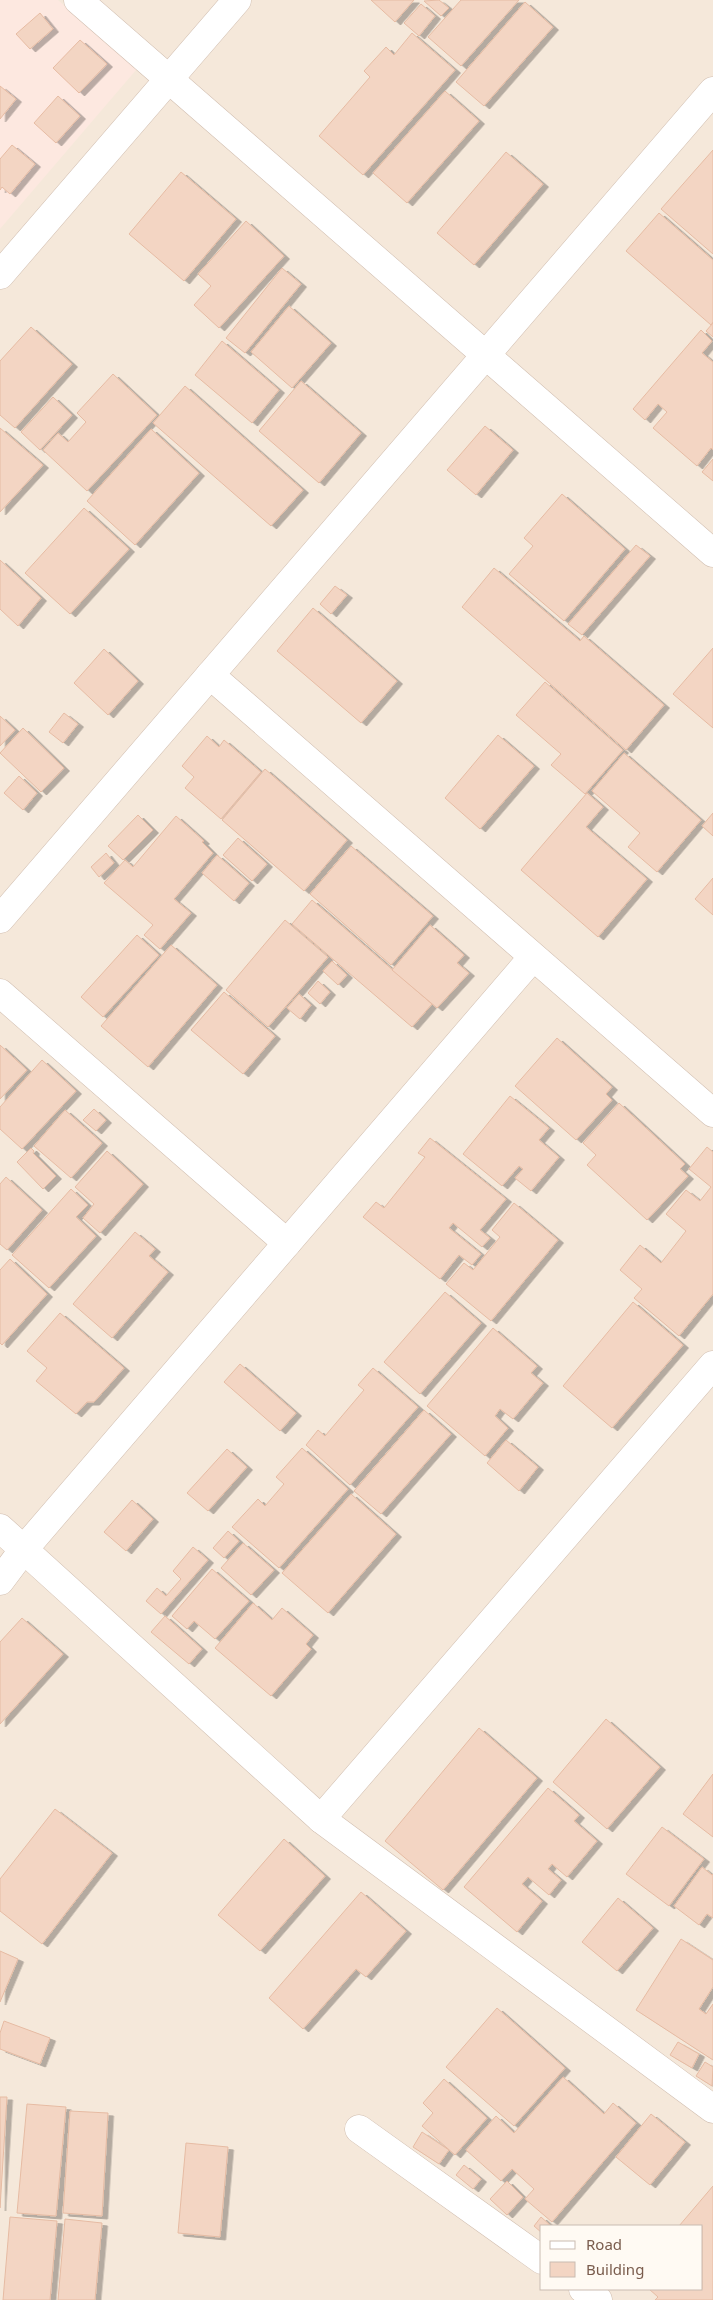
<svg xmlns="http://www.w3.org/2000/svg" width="713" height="2300" font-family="'Noto Sans',sans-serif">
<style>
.residential{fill:#f5e8da;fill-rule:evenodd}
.commercial{fill:#fde8e0}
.building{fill:#f3d5c3;stroke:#e6bba3;filter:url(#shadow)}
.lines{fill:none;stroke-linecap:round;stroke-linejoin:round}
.minor-casing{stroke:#d1beb0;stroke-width:29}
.minor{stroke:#fff;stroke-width:28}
</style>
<defs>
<filter id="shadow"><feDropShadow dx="5.5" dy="3" stdDeviation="0" flood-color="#0004"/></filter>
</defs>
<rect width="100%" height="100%" fill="#fdf6ec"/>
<path class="residential" d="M0,0H713V2300H0ZM542,2226H702V2289H542Z"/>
<polygon class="commercial" points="0,0 58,0 137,69 0,229"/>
<g class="building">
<polygon points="371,0 414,0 395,22"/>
<polygon points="439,0 449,8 441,16 424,1"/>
<polygon points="461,0 519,0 461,66 428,37"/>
<polygon points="525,2 553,27 484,106 456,82"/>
<polygon points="421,4 435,16 419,36 404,23"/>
<polygon points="40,13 53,29 30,49 16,34"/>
<polygon points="412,33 455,70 363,175 319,136 370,77 364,71 386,47 394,55"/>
<polygon points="80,40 107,64 79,93 53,68"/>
<polygon points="0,86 16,99 0,119"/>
<polygon points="445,91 479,121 407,203 373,173"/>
<polygon points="58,96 80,116 56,143 34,123"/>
<polygon points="12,145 35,164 10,194 2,187 0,190 0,159"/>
<polygon points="713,150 713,254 661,209"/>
<polygon points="506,152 543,184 474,265 437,233"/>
<polygon points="181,172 236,219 184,281 129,234"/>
<polygon points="659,213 713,260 713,322 711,325 626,251"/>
<polygon points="246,221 284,256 219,328 194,305 211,286 198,274"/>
<polygon points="282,268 301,284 245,353 226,338"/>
<polygon points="289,306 331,343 292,388 251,352"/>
<polygon points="713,323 713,337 706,331"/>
<polygon points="31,327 72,364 15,428 0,415 0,361"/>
<polygon points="701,330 712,341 702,353 713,362 713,450 711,448 697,466 653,428 667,412 658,404 645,420 633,409"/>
<polygon points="222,341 279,390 252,423 195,375"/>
<polygon points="113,374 157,415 87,491 43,450 58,433 68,442 86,422 77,413"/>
<polygon points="301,381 361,433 319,483 259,431"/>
<polygon points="185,386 303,490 271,526 153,423"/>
<polygon points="53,397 72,415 40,450 21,432"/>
<polygon points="485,426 513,450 476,495 447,470"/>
<polygon points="0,428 43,465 0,512"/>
<polygon points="151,429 199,473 135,545 87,501"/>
<polygon points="713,459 713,481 702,472"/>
<polygon points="562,494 625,549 564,621 509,574 533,546 524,538"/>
<polygon points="84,508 129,549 70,614 25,573"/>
<polygon points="636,545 650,556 582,635 568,624"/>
<polygon points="0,560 41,598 18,626 0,609"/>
<polygon points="494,568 580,641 584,636 664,705 626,750 462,607"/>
<polygon points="335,586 347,595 331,614 320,604"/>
<polygon points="313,608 397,681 361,723 277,651"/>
<polygon points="713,648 713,728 673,694"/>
<polygon points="104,649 138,681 108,715 74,683"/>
<polygon points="545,682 623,750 585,794 551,765 561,754 516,715"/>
<polygon points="64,713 78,724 63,743 49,732"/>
<polygon points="0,716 15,730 0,746"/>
<polygon points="23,728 64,768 41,792 0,753"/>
<polygon points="498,735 534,766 480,829 445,798"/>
<polygon points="207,736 219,747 224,740 261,772 221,819 185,788 194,777 182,766"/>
<polygon points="624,753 701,820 657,872 628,847 640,833 592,791"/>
<polygon points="265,769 347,840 304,891 222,820"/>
<polygon points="19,776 37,793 23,810 4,793"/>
<polygon points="587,793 603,807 586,827 647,879 598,937 521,870"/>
<polygon points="713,813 713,836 702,826"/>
<polygon points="138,815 153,830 123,860 108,846"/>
<polygon points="176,816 204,841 202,842 213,853 174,899 191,913 160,949 144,935 153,925 104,883 125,860 133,867"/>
<polygon points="238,838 267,864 252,881 223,855"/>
<polygon points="351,846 433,916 391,965 310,894"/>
<polygon points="106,853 114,863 99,877 91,867"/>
<polygon points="217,855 249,883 234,901 202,873"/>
<polygon points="713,878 713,915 695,899"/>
<polygon points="312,900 432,1004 412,1027 292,924"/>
<polygon points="285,920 328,957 268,1027 226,990"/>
<polygon points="430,925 464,955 457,963 469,973 437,1008 392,970"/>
<polygon points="137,935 159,955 103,1017 81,997"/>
<polygon points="171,945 217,985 148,1067 101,1026"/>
<polygon points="332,961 347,975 338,985 323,971"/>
<polygon points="318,981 330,992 320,1004 308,993"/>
<polygon points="224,992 275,1036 243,1074 191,1030"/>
<polygon points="299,994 311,1005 300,1019 287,1008"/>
<polygon points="557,1038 612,1087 606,1094 612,1100 576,1140 515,1086"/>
<polygon points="0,1045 27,1070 0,1099"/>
<polygon points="42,1060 76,1091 22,1149 0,1129 0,1107"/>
<polygon points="510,1096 549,1128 539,1140 559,1157 531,1191 515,1178 523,1169 519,1166 502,1186 463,1154"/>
<polygon points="619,1103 685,1164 680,1169 688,1176 647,1220 587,1165 596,1155 583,1143"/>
<polygon points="94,1109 106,1120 96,1131 83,1120"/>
<polygon points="65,1110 102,1143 71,1178 34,1146"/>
<polygon points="430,1138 506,1199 480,1230 490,1238 482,1247 453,1223 449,1228 481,1254 472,1265 459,1255 440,1279 363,1217 376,1202 384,1208 425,1157 418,1153"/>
<polygon points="707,1147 713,1152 713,1294 679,1336 634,1298 642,1289 620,1270 640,1245 661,1263 686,1231 666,1214 686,1190 700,1201 711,1187 689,1169"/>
<polygon points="31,1148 34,1151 33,1153 56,1176 43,1189 17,1162"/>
<polygon points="107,1151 143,1184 100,1233 83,1218 94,1204 75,1187"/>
<polygon points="6,1177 42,1210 7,1250 0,1244 0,1184"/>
<polygon points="71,1189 88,1205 76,1217 96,1236 49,1288 12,1255"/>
<polygon points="514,1203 558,1240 491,1321 446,1284 464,1263 473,1270 500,1237 492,1230"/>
<polygon points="135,1232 155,1249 149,1256 168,1272 112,1338 73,1304"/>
<polygon points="10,1259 47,1294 2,1345 0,1343 0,1270"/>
<polygon points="445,1292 481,1323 420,1394 384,1362"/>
<polygon points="633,1302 683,1345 612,1428 563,1386"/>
<polygon points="60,1313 124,1368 94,1402 87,1402 76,1414 36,1381 47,1368 27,1351"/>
<polygon points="493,1328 537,1366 531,1373 543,1383 513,1419 500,1409 495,1416 508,1428 485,1456 427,1406"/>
<polygon points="240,1364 296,1413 280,1431 224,1382"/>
<polygon points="373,1368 418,1407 350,1485 306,1445 318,1430 325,1436 364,1390 358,1385"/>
<polygon points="424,1410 451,1434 381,1514 354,1491"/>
<polygon points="506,1440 538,1467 519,1491 487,1463"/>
<polygon points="302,1448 348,1489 279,1568 232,1527 258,1499 265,1506 284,1484 276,1477"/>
<polygon points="227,1449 247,1467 208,1511 187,1493"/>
<polygon points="351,1494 396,1534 328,1613 282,1573"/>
<polygon points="132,1500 153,1519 126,1551 104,1532"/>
<polygon points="228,1531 239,1541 224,1558 213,1548"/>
<polygon points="243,1543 274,1570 251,1595 221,1568"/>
<polygon points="193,1547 208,1560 161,1614 146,1601 157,1588 166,1596 181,1579 173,1571"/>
<polygon points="212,1569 249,1601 215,1639 194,1621 187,1629 172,1616"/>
<polygon points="253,1603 272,1620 282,1608 313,1635 306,1644 311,1649 271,1696 215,1648"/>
<polygon points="165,1616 202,1649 189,1664 151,1632"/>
<polygon points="22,1618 63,1654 0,1724 0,1642"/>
<polygon points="606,1719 660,1767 607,1829 553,1782"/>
<polygon points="479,1728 537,1778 443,1890 385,1841"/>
<polygon points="713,1774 713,1837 683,1814"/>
<polygon points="548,1788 579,1815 574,1821 597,1841 567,1877 552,1864 548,1869 561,1880 549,1895 528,1877 522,1884 542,1901 517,1932 464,1887"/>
<polygon points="55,1809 112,1853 42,1944 0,1911 0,1879"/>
<polygon points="662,1827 704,1859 669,1906 626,1874"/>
<polygon points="284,1839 325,1876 260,1951 218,1915"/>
<polygon points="702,1867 712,1875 713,1874 713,1918 707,1914 699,1925 674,1906"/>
<polygon points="361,1892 406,1931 366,1977 356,1969 303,2029 269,1998"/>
<polygon points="618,1898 653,1928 617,1971 582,1942"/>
<polygon points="681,1939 713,1960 713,1987 699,2009 706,2014 713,2004 713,2060 636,2010"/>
<polygon points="0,1951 18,1959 0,2002"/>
<polygon points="497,2008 565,2068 514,2126 446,2067"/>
<polygon points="4,2021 50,2038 40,2064 0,2049 0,2033"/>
<polygon points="678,2042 699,2054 692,2068 670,2055"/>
<polygon points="705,2062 713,2067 712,2086 696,2076"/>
<polygon points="563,2077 604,2114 613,2103 636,2123 552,2222 525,2199 534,2189 512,2169 501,2181 466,2150 496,2116 514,2133"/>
<polygon points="444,2079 487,2118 455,2155 422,2126 433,2113 423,2103"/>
<polygon points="0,2097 7,2097 0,2208"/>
<polygon points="27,2104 66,2107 56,2216 17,2213"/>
<polygon points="70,2111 108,2113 102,2216 63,2213"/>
<polygon points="651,2114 685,2142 650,2185 616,2157"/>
<polygon points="422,2132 449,2150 439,2164 413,2147"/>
<polygon points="186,2143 228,2147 220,2237 178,2233"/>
<polygon points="464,2165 481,2179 473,2189 456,2175"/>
<polygon points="507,2181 523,2197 507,2215 490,2199"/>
<polygon points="713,2186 713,2300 655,2300 658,2297 649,2289 702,2289 702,2226 679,2226"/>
<polygon points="10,2217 57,2221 50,2300 3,2300"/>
<polygon points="541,2217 550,2225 542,2226 542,2233 534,2226"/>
<polygon points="65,2219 102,2223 95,2300 58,2300"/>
</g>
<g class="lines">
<defs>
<g id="minor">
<polyline points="78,0 713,553"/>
<polyline points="0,275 237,0"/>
<polyline points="210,675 713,1113"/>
<polyline points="0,919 713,91"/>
<polyline points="0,993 287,1243"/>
<polyline points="0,1528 321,1819 713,2109"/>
<polyline points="0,1581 24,1549 533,957"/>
<polyline points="321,1819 713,1365"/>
<polyline points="359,2129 542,2260"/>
<polyline points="583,2289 598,2300"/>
</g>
</defs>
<use href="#minor" class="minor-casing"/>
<use href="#minor" class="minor"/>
</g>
<rect x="540" y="2225" width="162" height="65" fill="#fffaf3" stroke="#cabbb1"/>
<rect x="550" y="2241" width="25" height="8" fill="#ffffff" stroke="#cabbb1"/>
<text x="586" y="2250" font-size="15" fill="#7a5c4d">Road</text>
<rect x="550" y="2262" width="25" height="15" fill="#f3d5c3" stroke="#cabbb1"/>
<text x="586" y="2275" font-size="15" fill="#7a5c4d">Building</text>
</svg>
